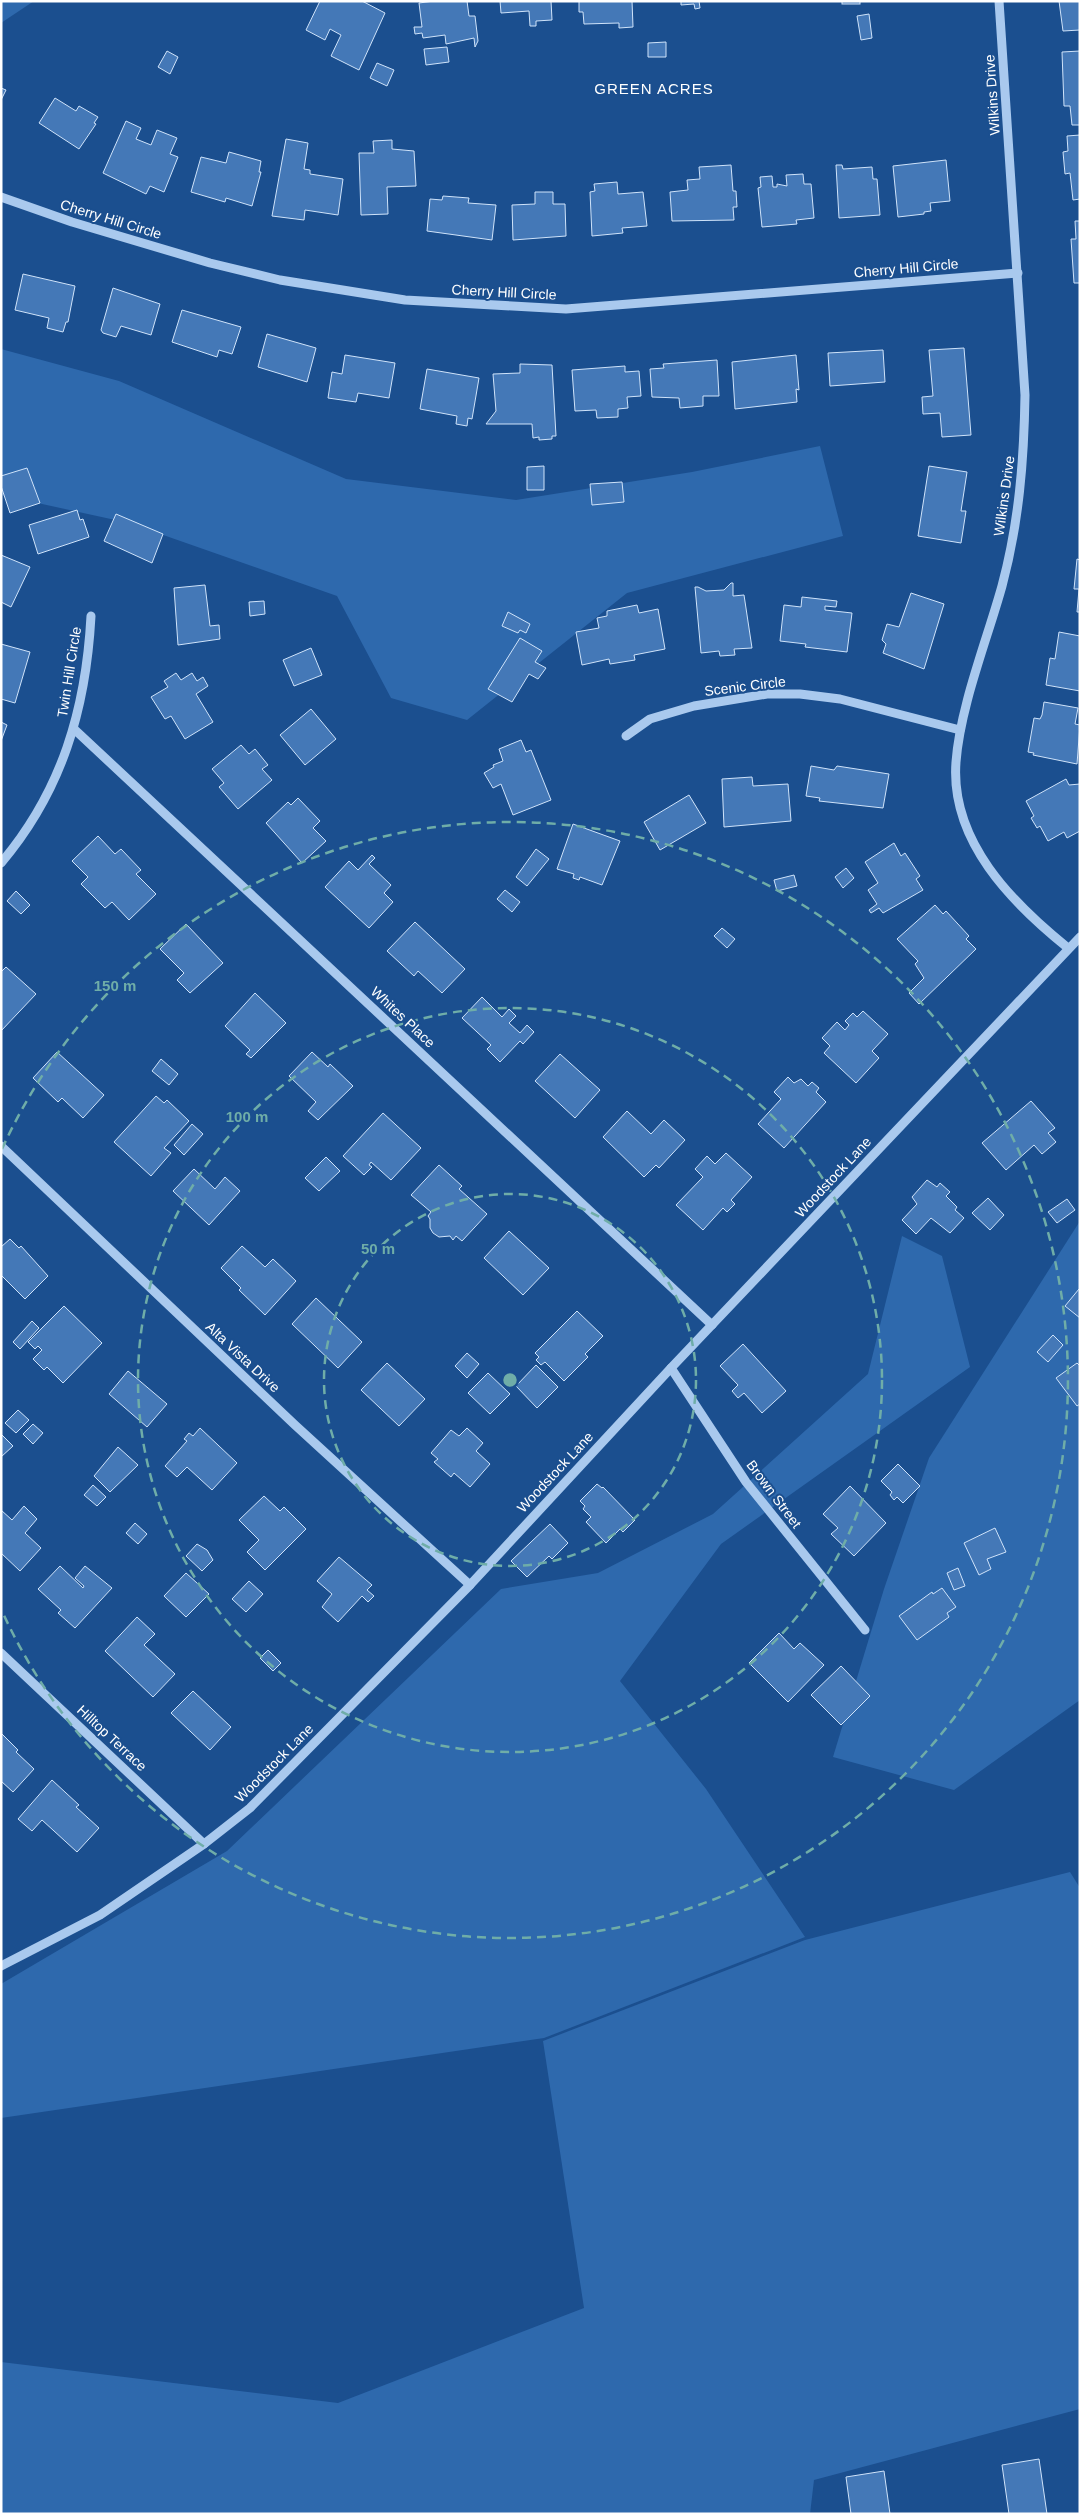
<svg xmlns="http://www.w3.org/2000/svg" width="1081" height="2515" font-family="Helvetica,sans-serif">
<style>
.green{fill:#2e69ad}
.building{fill:#4478b7;stroke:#cfe3fa}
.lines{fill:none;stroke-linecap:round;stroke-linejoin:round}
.minor{stroke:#a9c9ee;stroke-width:9}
.ring{fill:none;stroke:#6fada8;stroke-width:2.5;stroke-dasharray:9 6}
.labels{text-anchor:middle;stroke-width:4;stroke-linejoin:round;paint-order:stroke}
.street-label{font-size:14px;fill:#fff;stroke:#1b4f8f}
.neighbourhood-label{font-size:15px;letter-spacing:1px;fill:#fff;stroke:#1b4f8f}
.centre{fill:#6fada8;stroke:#1b4f8f;stroke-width:2.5}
.ring-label{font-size:15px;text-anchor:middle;font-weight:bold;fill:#6fada8;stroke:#1b4f8f;stroke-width:4;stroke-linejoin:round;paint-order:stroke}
</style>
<rect width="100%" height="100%" fill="#1b4f8f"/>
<g class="green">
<polygon points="1,1 34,1 1,23"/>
<polygon points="1,349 119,381 346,479 516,500 692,472 820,446 843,536 627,593 467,720 391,698 337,596 129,523 1,495"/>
<polygon points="1080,1221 1080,1700 954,1790 833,1757 884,1589 929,1458"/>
<polygon points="902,1236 942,1256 970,1367 721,1544 620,1681 706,1789 805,1937 544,2038 1,2118 1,1984 227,1851 501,1589 598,1573 713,1514 868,1374"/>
<polygon points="1070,1872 1080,1888 1080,2409 814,2480 810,2514 1,2514 1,2362 338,2403 584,2308 543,2041 805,1940"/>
</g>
<g class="building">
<polygon points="320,1 362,1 385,13 359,70 331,56 341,35 330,29 325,40 306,30"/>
<polygon points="434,1 467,1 469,16 475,16 478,41 475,47 474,38 446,44 445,35 423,38 422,33 415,34 414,27 422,27 419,3"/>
<polygon points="500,1 551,1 552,20 536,21 536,26 530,26 529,11 501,13"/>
<polygon points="579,1 632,1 633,27 619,28 619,23 584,24 583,12 579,12"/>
<polygon points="681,1 699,1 700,8 695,9 694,4 681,5"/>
<rect x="842" y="1" width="18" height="3"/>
<polygon points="1059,1 1080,1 1080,30 1063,31"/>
<polygon points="869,14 872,38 861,40 857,16"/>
<polygon points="666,42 666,57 648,57 648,43"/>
<polygon points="447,47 449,62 426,65 424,49"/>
<polygon points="167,51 178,57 170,74 158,67"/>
<polygon points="1080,51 1080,125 1072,125 1070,106 1064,106 1062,52"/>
<polygon points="377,63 394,70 387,86 370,78"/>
<polygon points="1,88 6,90 1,100"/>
<polygon points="55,98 76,111 79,106 98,117 94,123 96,124 79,149 39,123"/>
<polygon points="126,121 141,128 136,139 151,145 157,130 177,138 170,154 178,157 164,192 150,186 146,194 103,173"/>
<polygon points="1080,135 1080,199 1073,200 1070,173 1065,174 1063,152 1068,151 1067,136"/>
<polygon points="286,139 308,143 304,169 310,170 310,174 343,179 338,215 305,210 304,220 272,216"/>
<polygon points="392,140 392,149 414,151 416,186 387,187 388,214 361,215 359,153 374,153 373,141"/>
<polygon points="229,152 261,161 259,172 261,172 252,206 226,198 225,202 191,192 201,157 226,163"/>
<polygon points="946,160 950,201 930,203 931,211 924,212 924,214 898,217 893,166"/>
<polygon points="731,165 733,191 736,191 737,207 733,207 734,220 672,221 670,192 688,190 687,180 700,179 699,167"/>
<polygon points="836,165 842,165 843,169 872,167 873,179 877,179 880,215 839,218"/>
<polygon points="803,174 804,184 811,184 814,218 796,220 797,224 762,227 758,188 761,187 760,177 772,176 773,187 777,187 777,184 787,186 786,175"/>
<polygon points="617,182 618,194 643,192 647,226 622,228 623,233 592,236 590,192 595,191 594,184"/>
<polygon points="535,192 553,192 553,204 565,204 566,236 513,240 512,205 535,204"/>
<polygon points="443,196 469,198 468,203 496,205 492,240 427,231 430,199 442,200"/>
<polygon points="1075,221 1080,221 1080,283 1074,283 1071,239 1076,239"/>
<polygon points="23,274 75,286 68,322 66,322 63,332 47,328 49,318 15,310"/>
<polygon points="113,288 160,304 151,335 121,326 116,337 103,333 101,330"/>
<polygon points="182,310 241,327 232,354 219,350 217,357 172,342"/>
<polygon points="267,334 316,348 307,382 258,367"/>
<polygon points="964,348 971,435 942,437 940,413 923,414 922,397 933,396 929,350"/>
<polygon points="883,350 885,382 830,386 828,353"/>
<polygon points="345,355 395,363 389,398 358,393 356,402 328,398 332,372 342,374"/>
<polygon points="796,355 799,390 796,389 797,402 735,409 732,362"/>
<polygon points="717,360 719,396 703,396 703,406 680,408 679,398 652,397 650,369 664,368 663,364"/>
<polygon points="520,364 552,365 556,436 552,436 552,439 539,440 539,437 533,438 532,424 486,424 496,411 493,374 520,373"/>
<polygon points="625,366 625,372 639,371 641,396 627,397 628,408 618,409 618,417 597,418 596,410 575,411 572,370"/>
<polygon points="427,369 479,378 472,419 468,418 467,426 456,424 457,416 420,409"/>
<polygon points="544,466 544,490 527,490 527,467"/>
<polygon points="929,466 967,472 961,511 966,511 961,543 918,536"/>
<polygon points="27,468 40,503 10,513 1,486 1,476"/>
<polygon points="622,482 624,502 592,505 590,484"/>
<polygon points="77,510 80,520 83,519 89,537 38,554 29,525"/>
<polygon points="116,514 163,534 152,563 104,541"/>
<polygon points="1,555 30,567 11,607 1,602"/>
<polygon points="1077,559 1080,560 1080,612 1077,612 1079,589 1074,589"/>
<polygon points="731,583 733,583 733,596 744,595 752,648 734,649 735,655 720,656 719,651 701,653 695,587 698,587 706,591 724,590"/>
<polygon points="205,585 210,626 219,625 220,639 178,645 174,588"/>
<polygon points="911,593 944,604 924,669 883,653 886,644 882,640 887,624 899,627"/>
<polygon points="802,597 837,601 836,607 825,606 825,610 852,613 847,652 805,647 806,644 780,641 784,605 801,607"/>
<polygon points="264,601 265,614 250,616 249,602"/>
<polygon points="637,605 639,613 658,609 665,649 634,655 635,660 610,664 609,659 582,665 576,632 599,628 597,618 607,616 607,611"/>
<polygon points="508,612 530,624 526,633 520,630 518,633 502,626"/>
<polygon points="1059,632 1080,636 1080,691 1046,685 1050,658 1055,659"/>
<polygon points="520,638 542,651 535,662 546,668 538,679 529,674 512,702 488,689"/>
<polygon points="1,644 30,652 15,703 1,699"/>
<polygon points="311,648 322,675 294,686 283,660"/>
<polygon points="176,673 181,680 192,673 197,681 203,677 208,686 196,694 213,722 185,739 171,716 165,719 151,697 168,687 164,681"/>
<polygon points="1044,702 1078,708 1075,724 1080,725 1077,764 1033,755 1034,753 1028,752 1034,718 1040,719 1042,715"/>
<polygon points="311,709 336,739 305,765 280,735"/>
<polygon points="1,722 7,725 1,741"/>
<polygon points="521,740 526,752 531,750 551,800 513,815 501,784 493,788 484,773 494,767 493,765 503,761 499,749"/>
<polygon points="241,745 249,754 255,749 268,765 262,769 272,780 238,809 219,787 224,783 212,769"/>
<polygon points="811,766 834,770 837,766 889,774 883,808 819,801 820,798 806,796"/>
<polygon points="752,777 753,786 788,784 791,821 724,827 722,779"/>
<polygon points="1066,779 1069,785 1080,784 1080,831 1067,838 1064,832 1048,841 1040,826 1037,828 1031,818 1034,816 1026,801"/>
<polygon points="689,795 706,823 660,850 644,822"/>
<polygon points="298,798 320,821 313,828 326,841 302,863 266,823 288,802 291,805"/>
<polygon points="573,824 620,841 602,885 580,877 579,880 573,878 574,874 557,869"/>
<polygon points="98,836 115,854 121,849 141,870 136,874 156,894 129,920 112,902 105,908 81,884 88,877 72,861"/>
<polygon points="894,843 901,856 905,853 920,876 916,879 923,890 883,913 879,908 871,913 869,910 877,904 868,890 878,883 865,862"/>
<polygon points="536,849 549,859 527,886 516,877"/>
<polygon points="372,855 375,858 369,864 391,885 384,893 393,902 369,928 325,887 349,861 358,870"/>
<polygon points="846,868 854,878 843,888 835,877"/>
<polygon points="794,875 797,886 777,891 774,880"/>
<polygon points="505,890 520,902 512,912 497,899"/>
<polygon points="16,891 30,905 21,914 7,901"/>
<polygon points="935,905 943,914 946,911 969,936 966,939 976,949 919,1004 909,993 924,978 915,964 918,961 897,939"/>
<polygon points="415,922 465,969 442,993 418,971 414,976 387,951"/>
<polygon points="186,924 223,963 190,993 177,980 184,973 160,949"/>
<polygon points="722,928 735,939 727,948 714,936"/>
<polygon points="6,967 36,994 1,1031 1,972"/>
<polygon points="255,993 286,1023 251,1058 246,1054 250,1050 225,1026"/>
<polygon points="482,997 502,1017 509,1009 516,1016 509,1023 520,1033 527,1025 534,1032 523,1044 520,1041 500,1062 487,1049 491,1045 462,1018"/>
<polygon points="863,1011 888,1034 872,1051 879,1058 856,1083 824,1053 830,1046 822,1038 837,1022 845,1030 849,1025 845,1021 853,1013 857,1017"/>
<polygon points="57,1052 104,1095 83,1118 62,1098 58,1102 33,1078"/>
<polygon points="312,1052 328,1067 330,1064 353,1086 318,1120 308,1111 316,1102 289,1076"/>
<polygon points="560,1054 600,1090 575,1118 535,1081"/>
<polygon points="161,1059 178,1074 169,1085 152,1071"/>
<polygon points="788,1077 794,1083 801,1079 808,1086 812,1082 819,1088 816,1092 826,1102 784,1148 758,1124 781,1099 774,1092"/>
<polygon points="156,1096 164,1103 167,1100 189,1121 164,1148 171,1153 151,1176 114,1142"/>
<polygon points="1031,1101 1055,1128 1048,1133 1056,1142 1042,1154 1034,1145 1006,1170 982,1143"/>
<polygon points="627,1111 651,1134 664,1120 685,1140 659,1168 656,1165 644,1177 603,1137"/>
<polygon points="383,1113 421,1148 391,1180 371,1162 369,1165 372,1167 364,1175 343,1156"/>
<polygon points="192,1124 203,1134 184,1155 174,1145"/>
<polygon points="726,1153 752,1177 731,1200 735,1204 727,1212 723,1208 703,1230 676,1205 703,1177 695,1169 707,1156 715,1164"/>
<polygon points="326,1157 340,1171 319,1191 305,1178"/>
<polygon points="439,1165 462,1186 459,1189 487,1214 462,1241 456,1236 453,1240 450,1236 439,1237 433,1233 430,1228 430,1219 428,1216 431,1212 411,1195"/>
<polygon points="194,1169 215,1189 225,1177 240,1191 209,1225 173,1191"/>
<polygon points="927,1180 937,1187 940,1183 950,1192 946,1196 957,1207 955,1210 964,1218 950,1233 931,1218 916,1234 902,1220 917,1204 912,1197"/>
<polygon points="988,1198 1004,1215 990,1230 972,1213"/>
<polygon points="1067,1199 1075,1210 1057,1223 1048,1212"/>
<polygon points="509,1231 549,1268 523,1295 484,1258"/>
<polygon points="10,1239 19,1248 21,1246 48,1276 25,1299 1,1275 1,1247"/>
<polygon points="242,1246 265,1267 273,1259 296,1281 265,1315 239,1290 241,1288 221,1268"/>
<polygon points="1079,1289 1080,1290 1080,1318 1065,1306"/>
<polygon points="316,1298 362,1342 338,1368 292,1324"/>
<polygon points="64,1306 102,1343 63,1383 47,1367 44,1370 33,1359 42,1350 38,1346 35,1349 28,1342"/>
<polygon points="577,1311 603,1336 585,1354 588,1357 564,1381 545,1362 541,1365 536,1360 539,1357 535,1353"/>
<polygon points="32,1321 39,1328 20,1349 13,1342"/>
<polygon points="1053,1335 1063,1345 1048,1362 1037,1352"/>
<polygon points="743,1344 786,1391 762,1413 744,1393 738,1398 732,1391 738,1385 720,1366"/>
<polygon points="467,1353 479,1364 467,1378 455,1366"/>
<polygon points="387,1363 425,1399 399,1426 361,1390"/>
<polygon points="1077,1363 1080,1366 1080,1404 1077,1406 1056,1378"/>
<polygon points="536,1365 558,1387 537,1408 516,1386"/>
<polygon points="128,1371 167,1404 147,1427 109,1394"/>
<polygon points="488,1373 510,1394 490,1414 468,1393"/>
<polygon points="18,1410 29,1420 16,1433 5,1423"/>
<polygon points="33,1424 43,1433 33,1444 23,1434"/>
<polygon points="200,1428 237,1463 212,1490 187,1467 177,1477 165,1466 187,1441 184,1439 189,1433 193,1436"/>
<polygon points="467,1428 483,1443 476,1451 490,1464 470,1487 454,1473 451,1477 434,1462 438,1459 431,1453 451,1430 459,1436"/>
<polygon points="1,1434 13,1446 1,1457"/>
<polygon points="118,1447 138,1465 110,1492 94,1476"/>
<polygon points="898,1464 920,1486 903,1503 897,1497 894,1500 890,1495 892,1492 881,1481"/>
<polygon points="597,1484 602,1488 603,1487 635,1520 623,1532 620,1529 606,1543 586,1522 591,1517 583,1509 585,1506 580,1501"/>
<polygon points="93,1485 106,1497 97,1506 84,1495"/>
<polygon points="850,1486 886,1523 854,1556 831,1534 838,1528 823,1514"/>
<polygon points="264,1496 280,1511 284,1507 306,1529 265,1570 247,1552 259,1540 239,1520"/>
<polygon points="24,1506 37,1519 25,1533 41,1548 20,1571 1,1553 1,1510 12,1520"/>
<polygon points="135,1523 147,1534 138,1544 126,1533"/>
<polygon points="550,1524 568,1543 552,1559 549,1556 527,1577 511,1561"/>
<polygon points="995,1528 1006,1552 987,1559 991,1569 979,1575 964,1543"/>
<polygon points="197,1544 207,1550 213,1560 202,1571 186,1556"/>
<polygon points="339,1557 372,1585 367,1590 374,1596 368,1602 362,1596 338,1622 322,1607 332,1594 317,1581"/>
<polygon points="60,1566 83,1588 84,1586 75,1578 85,1566 112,1588 75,1628 58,1613 61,1610 38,1589"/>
<polygon points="958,1568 965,1586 954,1590 947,1573"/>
<polygon points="186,1573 209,1594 186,1617 164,1596"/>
<polygon points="249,1581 263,1594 246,1612 232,1599"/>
<polygon points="942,1588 956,1607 947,1613 949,1617 917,1640 899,1616 932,1592 933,1594"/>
<polygon points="137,1617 155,1634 144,1645 175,1674 153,1697 105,1651"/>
<polygon points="779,1633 794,1649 800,1643 824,1665 788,1702 749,1663"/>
<polygon points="268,1650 281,1663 273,1671 260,1658"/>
<polygon points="841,1666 870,1696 841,1725 811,1695"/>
<polygon points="193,1691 231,1727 210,1750 171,1713"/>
<polygon points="1,1733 18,1750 16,1752 34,1769 13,1792 1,1781"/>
<polygon points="52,1780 79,1805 76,1807 99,1828 77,1852 42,1820 32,1831 18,1819"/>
<polygon points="1039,2459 1047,2514 1009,2514 1002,2465"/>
<polygon points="884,2471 890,2514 851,2514 846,2477"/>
</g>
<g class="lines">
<g class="minor">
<path d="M999,1L1025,395C1024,460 1019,523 1002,586C987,640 960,707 956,762C950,841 1012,903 1068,948"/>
<polyline points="1,197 72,222 210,263 280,280 405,300 566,309 1018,273"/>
<polyline points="74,729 712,1325"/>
<polyline points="626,736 650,719 694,706 767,694 800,694 840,699 960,730"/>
<path d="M1,863C62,791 86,709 91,616"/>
<polyline points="1,1146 295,1425 470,1585"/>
<polyline points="671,1368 746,1482 865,1630"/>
<polyline points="1,1653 204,1844"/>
<polyline points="1,1966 100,1915 204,1844 250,1808 470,1585 671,1368 1080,937"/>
</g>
</g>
<g class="ring">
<circle cx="510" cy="1380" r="186"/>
<circle cx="510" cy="1380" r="372"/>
<path d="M2 1149A558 558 0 1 1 2 1611"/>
</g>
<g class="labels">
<g class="street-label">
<text transform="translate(992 95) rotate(-94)" y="5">Wilkins Drive</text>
<text transform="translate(111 219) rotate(17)" y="5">Cherry Hill Circle</text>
<text transform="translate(906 268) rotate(-5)" y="5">Cherry Hill Circle</text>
<text transform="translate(504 292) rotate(3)" y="5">Cherry Hill Circle</text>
<text transform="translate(1004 496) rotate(-82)" y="5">Wilkins Drive</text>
<text transform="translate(69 672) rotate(-81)" y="5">Twin Hill Circle</text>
<text transform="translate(745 686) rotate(-7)" y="5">Scenic Circle</text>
<text transform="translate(403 1017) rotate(43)" y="5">Whites Place</text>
<text transform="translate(833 1177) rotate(-47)" y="5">Woodstock Lane</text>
<text transform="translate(243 1357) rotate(43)" y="5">Alta Vista Drive</text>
<text transform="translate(555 1472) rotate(-47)" y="5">Woodstock Lane</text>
<text transform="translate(774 1494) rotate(53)" y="5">Brown Street</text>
<text transform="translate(112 1738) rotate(43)" y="5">Hilltop Terrace</text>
<text transform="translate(274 1763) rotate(-45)" y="5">Woodstock Lane</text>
</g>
<g class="neighbourhood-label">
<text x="654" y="94">GREEN ACRES</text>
</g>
</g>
<circle cx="510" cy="1380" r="8" class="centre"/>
<g class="ring-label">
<text x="115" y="991">150 m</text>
<text x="247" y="1122">100 m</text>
<text x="378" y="1254">50 m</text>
</g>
<rect width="1081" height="2515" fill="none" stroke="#ffffff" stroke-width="5"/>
</svg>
